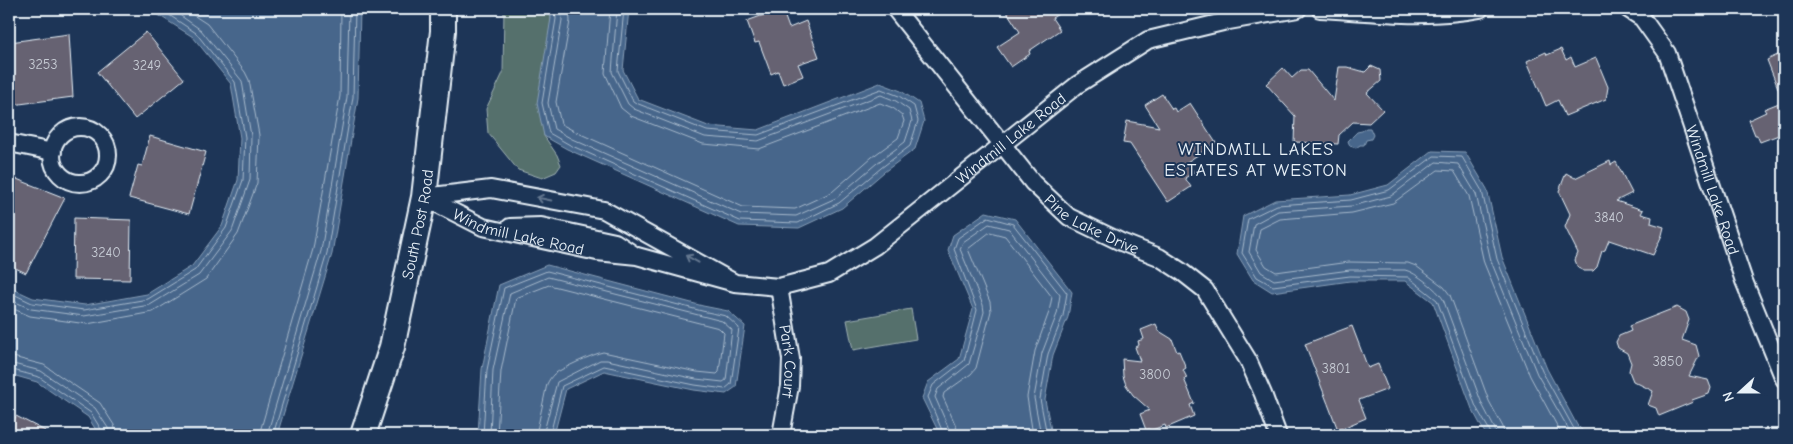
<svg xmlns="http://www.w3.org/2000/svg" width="1793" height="444" font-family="'Comic Neue',sans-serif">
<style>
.green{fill:#556f6c;stroke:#9eb0b2}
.water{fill:#46668b;stroke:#879eb7}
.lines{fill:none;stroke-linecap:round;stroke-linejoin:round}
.shore{stroke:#a7b9cc;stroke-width:1}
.building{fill:#666272;stroke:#e8f1f8}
.street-casing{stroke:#e8f1f8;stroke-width:20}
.secondary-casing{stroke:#e8f1f8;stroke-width:28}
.street{stroke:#1d3557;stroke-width:16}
.secondary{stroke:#1d3557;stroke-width:24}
.oneway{stroke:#64778f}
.labels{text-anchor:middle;stroke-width:4;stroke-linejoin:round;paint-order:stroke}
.number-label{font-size:14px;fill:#c8cdd6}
.street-label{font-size:16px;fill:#e8f1f8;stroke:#1d3557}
.neighbourhood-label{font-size:18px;letter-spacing:1px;fill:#e8f1f8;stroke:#1d3557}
</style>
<rect width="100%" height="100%" fill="#1d3557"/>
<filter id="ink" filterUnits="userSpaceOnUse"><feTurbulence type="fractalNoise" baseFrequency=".02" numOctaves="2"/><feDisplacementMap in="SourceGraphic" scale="10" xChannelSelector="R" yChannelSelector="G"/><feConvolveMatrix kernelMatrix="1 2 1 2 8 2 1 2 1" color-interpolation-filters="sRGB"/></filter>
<g filter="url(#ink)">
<g class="green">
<polygon points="504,9 550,9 551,18 544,136 557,155 561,165 556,172 542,178 518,170 488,133 486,109 503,73"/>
<polygon points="911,309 916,339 853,350 847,320"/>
</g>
<g class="water">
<polygon points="149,9 360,9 358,98 332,254 277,435 99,435 88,417 37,382 9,374 9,287 33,298 85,305 147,294 192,266 222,226 238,180 240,138 231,84 193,37"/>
<polygon points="550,9 629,9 623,70 638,99 708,126 758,130 880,83 901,91 919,103 924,121 915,149 884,172 842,208 799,228 739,226 567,149 544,136 537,103 551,18"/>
<polygon points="1366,128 1370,128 1373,135 1371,139 1366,140 1364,145 1360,145 1356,148 1350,146 1348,141 1357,132 1362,131"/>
<polygon points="1432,151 1465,152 1487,189 1502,257 1547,369 1577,425 1587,435 1486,435 1472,409 1433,302 1405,281 1350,281 1272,292 1253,280 1237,254 1243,216 1275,200 1350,195 1388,185"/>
<polygon points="986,212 1015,219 1072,292 1068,317 1053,355 1045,400 1052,435 940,435 922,398 928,382 959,359 973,309 948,250 953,235"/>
<polygon points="547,265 703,306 728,311 745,326 736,387 726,394 694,390 604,371 566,389 554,435 478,435 482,369 499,285"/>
</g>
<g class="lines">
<g class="shore">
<polyline points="555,9 556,19 542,103 549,133 570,145 740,221 798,223 839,203 881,168 910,146 918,121 914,106 899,96 881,89 758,135 707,131 636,103 633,101 618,71 624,9"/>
<polyline points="561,9 562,20 548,103 554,129 572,139 741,214 796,216 836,198 877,163 905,142 912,121 909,110 896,101 881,95 758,141 705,137 634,109 628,104 612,72 617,9"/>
<polyline points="569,9 570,21 556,102 561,124 576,132 743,207 795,209 832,192 872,157 898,138 904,121 902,115 893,108 880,103 759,149 703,144 631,116 621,108 605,73 610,9"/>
<polyline points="9,292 32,303 84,310 148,299 195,270 226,228 243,180 245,137 235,82 196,33 160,9"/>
<polyline points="9,299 31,309 84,316 150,305 199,275 232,231 250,180 251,136 242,81 201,30 171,9"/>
<polyline points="9,307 30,316 87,324 153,312 206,279 238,234 257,183 259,135 249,80 245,72 207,24 184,9"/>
<polyline points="9,356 44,365 100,403 114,425 117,435"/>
<polyline points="9,363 41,371 95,408 108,428 109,435"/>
<polyline points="9,369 39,377 91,413 102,431 103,435"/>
<polyline points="259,435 313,249 340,96 341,9"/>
<polyline points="267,435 321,251 347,97 349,9"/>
<polyline points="273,435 327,253 353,97 355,9"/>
<polyline points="483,435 487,370 504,288 547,271 702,311 726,316 739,328 731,384 725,389 695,385 604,366 562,386 550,435"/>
<polyline points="490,435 493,370 510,293 548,277 722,321 732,330 726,380 723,382 696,379 607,360 600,360 557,382 543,435"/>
<path d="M497,435L501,371L516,298L549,285L719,328L724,333L719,372L717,374L697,372L603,352C593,354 563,368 554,374C551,377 549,380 547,384L536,435"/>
<polyline points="944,435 928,397 933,385 964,361 977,310 954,249 958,238 988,217 1013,224 1067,293 1063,316 1048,354 1040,399 1047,435"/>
<polyline points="950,435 949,429 935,397 938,389 969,364 984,312 983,305 960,249 963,242 989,224 1009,229 1060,295 1057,314 1042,353 1034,398 1041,435"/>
<polyline points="958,435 956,426 943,397 944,393 971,374 976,368 991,311 990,302 968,249 990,232 1005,236 1052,297 1049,312 1035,351 1027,397 1033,435"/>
<polyline points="1490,435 1490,431 1476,407 1437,300 1408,277 1350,276 1273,286 1257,277 1242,253 1248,219 1277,205 1351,200 1389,190 1434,156 1462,157 1482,191 1497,259 1542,371 1573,427 1580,435"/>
<path d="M1496,435L1495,429L1482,404L1443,299C1438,290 1415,272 1405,270H1350L1274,280L1261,272L1249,252L1254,224L1278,211L1352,206L1391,196L1436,162L1458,164L1476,194L1491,261L1537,374L1572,435"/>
<polyline points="1504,435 1503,427 1489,401 1450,295 1444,287 1416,266 1408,263 1349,262 1276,272 1266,266 1256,250 1260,229 1280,219 1352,213 1393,203 1438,170 1454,171 1469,196 1484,263 1530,376 1562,435"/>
</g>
</g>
<g class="building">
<polygon points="780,9 782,9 789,28 806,21 819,57 798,64 803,76 783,84 778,71 771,74 759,42 755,43 747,21"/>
<polygon points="1005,9 1066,9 1052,18 1060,30 1029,51 1030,54 1011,67 997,47 1020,32"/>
<polygon points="146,32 184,79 135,119 97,72"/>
<polygon points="69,34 73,97 12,105 10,42"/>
<polygon points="1561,49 1566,60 1571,57 1575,67 1596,58 1608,87 1606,99 1565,116 1558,100 1546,106 1527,61 1546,52 1547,55"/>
<polygon points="1784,52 1784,101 1783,101 1767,60"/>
<polygon points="1371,66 1380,70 1381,81 1367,93 1383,110 1369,123 1353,122 1339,135 1338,144 1294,142 1295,116 1266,84 1283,68 1292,78 1301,70 1308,70 1334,101 1339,67 1347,67 1365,72"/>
<polygon points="1162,94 1172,109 1174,108 1176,112 1190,103 1216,143 1187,162 1194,172 1185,178 1191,187 1168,202 1130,144 1123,143 1127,121 1159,127 1145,105"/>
<polygon points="1784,101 1784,133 1760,142 1757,135 1755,135 1749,120 1766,112 1764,109"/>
<polygon points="150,136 206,152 189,214 129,198 138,165 142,166"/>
<polygon points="1610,161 1611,165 1616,162 1632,193 1616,201 1643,210 1641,214 1652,217 1651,223 1664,227 1662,235 1653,255 1609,240 1605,250 1602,251 1597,267 1593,271 1584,271 1578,268 1575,260 1578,253 1565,227 1570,214 1559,191 1566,173 1575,178"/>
<polygon points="9,176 65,198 26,273 9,265"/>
<polygon points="74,218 131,220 130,280 73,279"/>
<polygon points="1677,307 1686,312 1689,320 1682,340 1696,345 1699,356 1689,376 1708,380 1711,388 1709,394 1692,400 1693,402 1659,416 1656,408 1648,405 1653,391 1633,381 1629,371 1631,363 1627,353 1618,348 1616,342 1619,336 1631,331 1629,326"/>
<polygon points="1156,324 1159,331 1172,339 1177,352 1179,351 1186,368 1183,370 1187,378 1184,379 1194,403 1190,405 1194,416 1166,428 1165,425 1150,431 1149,429 1146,430 1140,414 1150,410 1133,395 1126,385 1123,376 1122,359 1140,361 1135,347 1139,345 1138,341 1144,339 1141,330"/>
<polygon points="1352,326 1368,368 1378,364 1388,389 1359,400 1366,418 1338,430 1305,344"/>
<polygon points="16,416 53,435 9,435 9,431"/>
</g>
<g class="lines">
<defs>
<g id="street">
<path id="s1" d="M895,9L1033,183L1069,217L1121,242L1159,257L1182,272L1205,290L1248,360L1263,394L1278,435"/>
<path d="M1320,9C1373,12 1428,19 1480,9"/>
<path id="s2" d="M1628,9L1642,18L1667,53L1744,281L1784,379"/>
<circle cx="80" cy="155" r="28"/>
<polyline points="9,143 53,152"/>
<polyline points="510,227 541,226 615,242 633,254"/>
<path id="s3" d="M735,283L604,210L491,189L424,197L483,227L597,252L637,256L735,283L779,287L829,274L875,246L1077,85L1148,40L1223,22L1298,9"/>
<path id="s4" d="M779,287L791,359L790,386L781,435"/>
</g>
<g id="secondary">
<path id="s5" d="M363,435L392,347L424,197L443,31V9"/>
</g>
</defs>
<use href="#street" class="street-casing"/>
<use href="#secondary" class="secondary-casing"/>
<use href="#street" class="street"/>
<use href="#secondary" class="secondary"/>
</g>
<defs><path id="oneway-shaft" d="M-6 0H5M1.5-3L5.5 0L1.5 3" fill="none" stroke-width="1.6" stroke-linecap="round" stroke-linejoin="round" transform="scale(1.25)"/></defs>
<g class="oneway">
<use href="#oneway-shaft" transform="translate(544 199) rotate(-169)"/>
<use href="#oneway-shaft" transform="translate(692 259) rotate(-151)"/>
</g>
</g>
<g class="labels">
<g class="number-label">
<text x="43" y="69">3253</text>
<text x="147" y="70">3249</text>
<text x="1609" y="222">3840</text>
<text x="106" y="257">3240</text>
<text x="1668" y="366">3850</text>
<text x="1336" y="373">3801</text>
<text x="1155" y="379">3800</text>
</g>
<g class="street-label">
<text dy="6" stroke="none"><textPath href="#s3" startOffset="980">Windmill Lake Road</textPath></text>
<text dy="6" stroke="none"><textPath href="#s2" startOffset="204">Windmill Lake Road</textPath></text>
<text dy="6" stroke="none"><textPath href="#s1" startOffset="295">Pine Lake Drive</textPath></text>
<text dy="6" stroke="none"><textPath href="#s5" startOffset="218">South Post Road</textPath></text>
<text dy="6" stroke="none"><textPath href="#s3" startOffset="434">Windmill Lake Road</textPath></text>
<text dy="6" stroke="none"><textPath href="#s4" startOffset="75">Park Court</textPath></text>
</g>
<g class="neighbourhood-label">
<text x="1256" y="155">WINDMILL LAKES<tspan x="1256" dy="21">ESTATES AT WESTON</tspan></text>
</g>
</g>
<rect width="1793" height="444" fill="none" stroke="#1d3557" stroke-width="30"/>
<rect x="15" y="15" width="1763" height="414" fill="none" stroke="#e8f1f8" stroke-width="2" filter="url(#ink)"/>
<g transform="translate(1740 392) rotate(249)" stroke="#1d3557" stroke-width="4" paint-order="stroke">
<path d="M0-4L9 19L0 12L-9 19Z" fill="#e8f1f8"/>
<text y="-8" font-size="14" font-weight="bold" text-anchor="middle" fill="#e8f1f8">N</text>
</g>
</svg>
